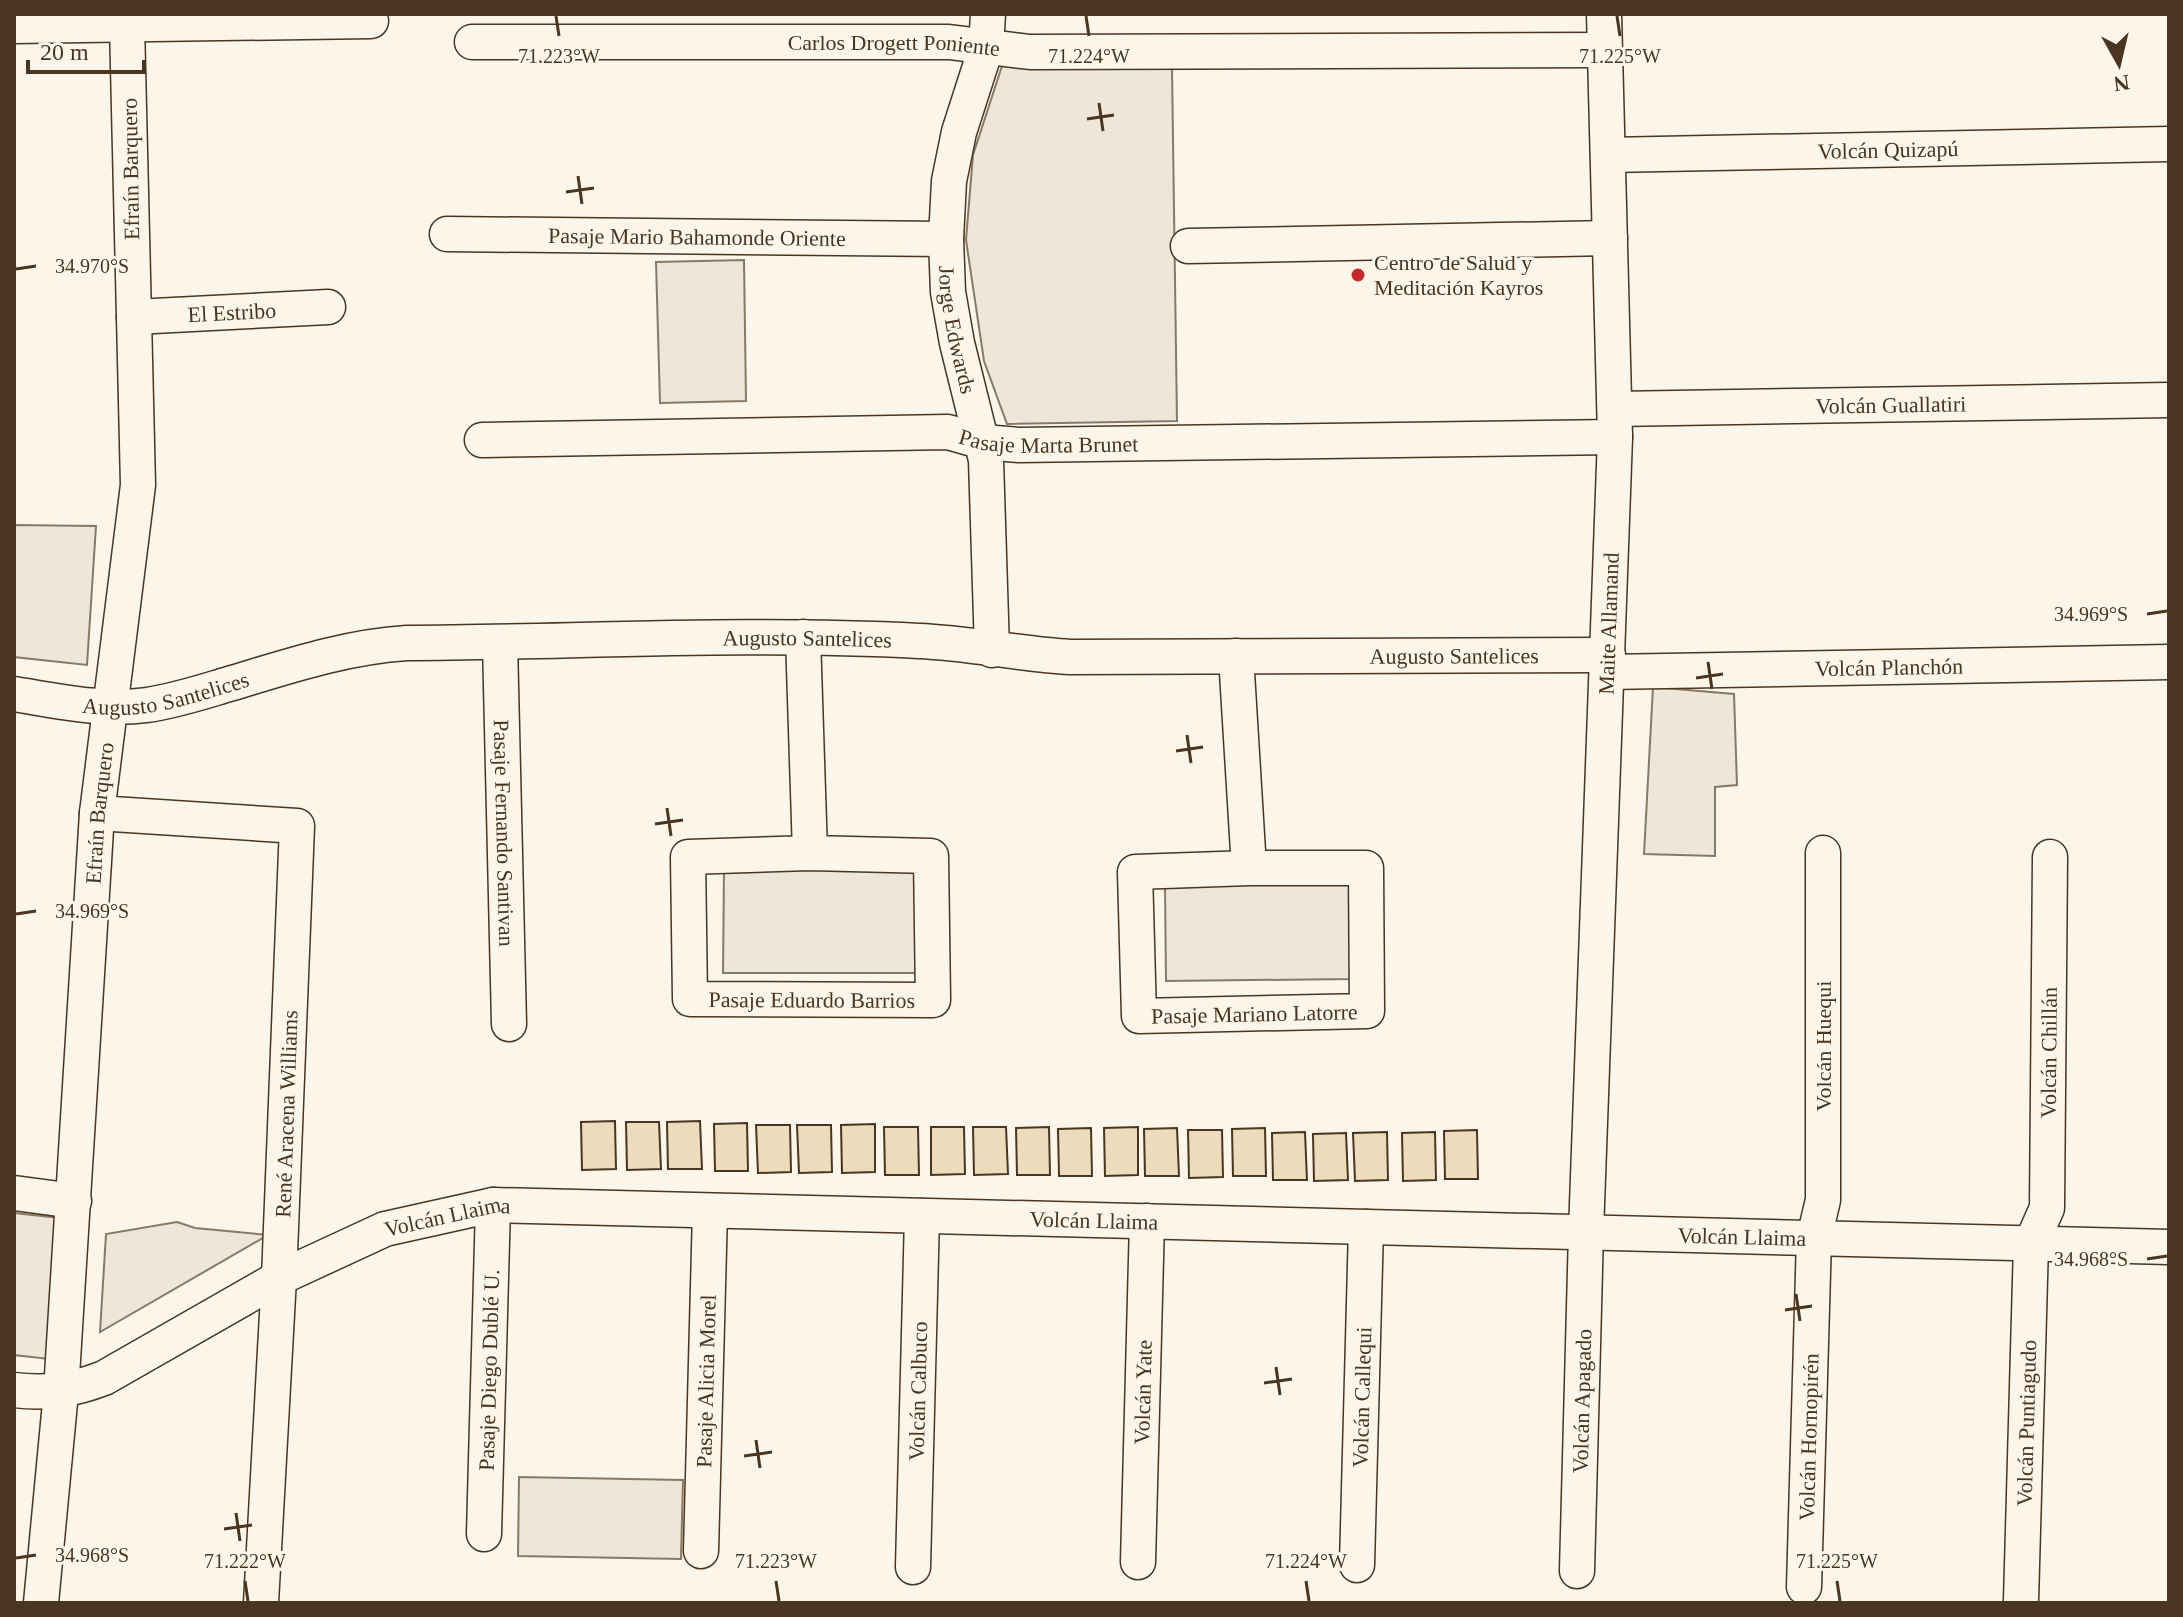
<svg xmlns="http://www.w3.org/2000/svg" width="2183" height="1617" font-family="'Times New Roman',serif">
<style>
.green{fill:#ede6d9;stroke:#887966;stroke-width:2}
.building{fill:#ecdcbc;stroke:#4a3520;stroke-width:2}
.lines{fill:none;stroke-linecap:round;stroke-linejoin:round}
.street-casing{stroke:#4a3520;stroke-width:37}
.street{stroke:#fbf6e9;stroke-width:34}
.ticks{fill:none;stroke:#4a3520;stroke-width:3}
.poi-dot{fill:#c62828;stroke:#fbf6e9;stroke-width:3}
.labels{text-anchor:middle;stroke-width:6;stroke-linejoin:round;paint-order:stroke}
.street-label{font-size:22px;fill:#4a3520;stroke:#fbf6e9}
.poi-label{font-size:22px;fill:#4a3520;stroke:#fbf6e9;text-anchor:start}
.ticks-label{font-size:20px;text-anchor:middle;fill:#4a3520;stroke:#fbf6e9;stroke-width:6;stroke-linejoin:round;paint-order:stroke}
</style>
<rect width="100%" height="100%" fill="#fbf6e9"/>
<g class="green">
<polygon points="1002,66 1172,68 1177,421 1007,424 984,361 966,240 973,155"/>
<polygon points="744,260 746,401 660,403 656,262"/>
<polygon points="14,525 96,526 87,665 14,657"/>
<polygon points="1653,687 1734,694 1737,785 1715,787 1715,856 1644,854"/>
<polygon points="724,869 922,869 922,973 723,973"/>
<polygon points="1349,884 1351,979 1166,981 1165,886"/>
<polygon points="14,1213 60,1218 49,1359 14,1355"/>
<polygon points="177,1222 195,1228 268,1235 100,1332 106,1234"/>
<polygon points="519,1477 683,1480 681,1559 518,1556"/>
</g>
<g class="building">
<polygon points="615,1121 616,1169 582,1170 581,1122"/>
<polygon points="700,1121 702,1169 668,1169 667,1122"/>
<polygon points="626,1122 659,1122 661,1169 627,1170"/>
<polygon points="747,1123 748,1171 715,1171 714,1124"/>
<polygon points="875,1124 875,1172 842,1173 841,1125"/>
<polygon points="756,1125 790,1125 791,1172 758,1173"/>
<polygon points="797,1125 831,1125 832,1172 799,1173"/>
<polygon points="884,1127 918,1127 919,1175 885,1175"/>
<polygon points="931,1127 964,1127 965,1174 931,1175"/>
<polygon points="973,1127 1006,1127 1008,1174 974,1175"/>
<polygon points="1049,1127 1050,1175 1017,1175 1016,1128"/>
<polygon points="1138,1127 1138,1175 1105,1176 1104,1128"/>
<polygon points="1091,1128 1092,1176 1059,1176 1058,1129"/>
<polygon points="1177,1128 1179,1176 1145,1176 1144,1129"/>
<polygon points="1265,1128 1266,1176 1233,1176 1232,1129"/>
<polygon points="1188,1130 1222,1130 1223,1177 1189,1178"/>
<polygon points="1477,1130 1478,1179 1445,1179 1444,1131"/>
<polygon points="1305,1132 1307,1180 1273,1180 1272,1133"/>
<polygon points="1387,1132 1388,1180 1355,1181 1353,1133"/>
<polygon points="1435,1132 1436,1180 1403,1181 1402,1133"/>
<polygon points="1346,1133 1348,1180 1314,1181 1313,1134"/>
</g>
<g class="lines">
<defs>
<g id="street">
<path id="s1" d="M988,14L986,48L959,132L949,181L946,239L948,292L957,343L986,460L992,650"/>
<polyline points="14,26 371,21"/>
<path id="s2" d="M472,42H949L1030,52L1605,50"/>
<path id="s3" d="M1608,155L2169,144"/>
<path id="s4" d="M447,234L946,239"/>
<polyline points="1188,246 1610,238"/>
<path id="s5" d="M134,317L328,307"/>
<path id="s6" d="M1615,409L2169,400"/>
<path id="s7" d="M482,440L948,432L983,442L1019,445L1615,437"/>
<path id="s8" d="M803,637L810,853L688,857L690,999L933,1000L931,856L810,853"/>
<path id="s9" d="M500,643L509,1024"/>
<path id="s10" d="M1236,656L1249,868L1135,872L1139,1016L1367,1011L1366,868H1249"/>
<path id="s11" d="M1607,672L2169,662"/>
<path id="s12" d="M14,694C58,701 102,711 147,705C175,701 202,692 229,684C289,666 345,647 407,643C577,642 749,632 919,641C969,643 1019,654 1070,657L1608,655"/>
<polyline points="97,813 297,826 279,1278 261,1603"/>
<polyline points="14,1193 74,1201"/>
<path id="s13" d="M14,1390C47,1394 73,1390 104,1378L279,1278L385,1229L493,1205L2169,1247"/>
<path id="s14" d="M484,1534L493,1205"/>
<path id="s15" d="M701,1551L710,1211"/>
<path id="s16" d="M1138,1562L1147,1221"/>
<path id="s17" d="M1357,1565L1366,1227"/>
<path id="s18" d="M913,1567L922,1216"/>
<path id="s19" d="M1577,1571L1586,1232L1615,437L1604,14"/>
<path id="s20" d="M1804,1587L1814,1238L1823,1200V853"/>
<path id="s21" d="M2021,1601L2031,1244L2047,1208L2050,857"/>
<path id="s22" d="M41,1603L61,1392L97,813L138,485L127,25"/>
</g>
</defs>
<use href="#street" class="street-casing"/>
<use href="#street" class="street"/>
</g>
<path class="ticks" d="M556,16L559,36M1086,16L1089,36M1617,16L1620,36M1099,103L1103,131M1087,119L1114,115M578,176L582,204M566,192L594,188M16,269L36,266M2147,614L2167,611M1708,662L1712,689M1696,678L1723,674M1187,735L1191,763M1176,751L1203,747M667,808L671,836M655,824L683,820M16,914L36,911M2147,1259L2167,1256M1796,1294L1800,1321M1785,1310L1812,1306M1276,1367L1280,1395M1264,1383L1292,1379M756,1440L760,1468M744,1456L772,1452M236,1513L240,1541M224,1529L252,1525M16,1558L36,1555M245,1581L248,1601M776,1581L779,1601M1306,1581L1309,1601M1837,1581L1840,1601"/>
<circle class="poi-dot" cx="1358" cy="275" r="8"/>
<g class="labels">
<g class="street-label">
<text dy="8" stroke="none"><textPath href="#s2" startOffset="422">Carlos Drogett Poniente</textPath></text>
<text dy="8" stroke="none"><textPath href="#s3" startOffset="280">Volcán Quizapú</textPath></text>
<text transform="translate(130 169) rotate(-91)" y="8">Efraín Barquero</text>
<text dy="8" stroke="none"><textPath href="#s4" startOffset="250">Pasaje Mario Bahamonde Oriente</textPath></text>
<text dy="8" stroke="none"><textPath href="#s5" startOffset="98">El Estribo</textPath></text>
<text dy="8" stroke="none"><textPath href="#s1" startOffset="322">Jorge Edwards</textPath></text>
<text dy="8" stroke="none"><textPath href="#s6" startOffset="276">Volcán Guallatiri</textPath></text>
<text dy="8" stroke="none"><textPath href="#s7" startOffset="568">Pasaje Marta Brunet</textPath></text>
<text dy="8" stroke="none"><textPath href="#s19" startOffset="948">Maite Allamand</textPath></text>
<text dy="8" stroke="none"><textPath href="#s12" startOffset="802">Augusto Santelices</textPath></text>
<text dy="8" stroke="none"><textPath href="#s12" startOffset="1450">Augusto Santelices</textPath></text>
<text dy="8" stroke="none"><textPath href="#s11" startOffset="282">Volcán Planchón</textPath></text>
<text dy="8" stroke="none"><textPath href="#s12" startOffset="154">Augusto Santelices</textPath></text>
<text dy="8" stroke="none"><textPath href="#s22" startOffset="792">Efraín Barquero</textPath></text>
<text dy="8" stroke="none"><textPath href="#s9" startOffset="190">Pasaje Fernando Santivan</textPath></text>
<text dy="8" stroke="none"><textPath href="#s8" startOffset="602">Pasaje Eduardo Barrios</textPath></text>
<text dy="8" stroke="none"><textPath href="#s10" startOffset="586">Pasaje Mariano Latorre</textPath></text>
<text transform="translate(1823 1046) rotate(-90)" y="8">Volcán Huequi</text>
<text dy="8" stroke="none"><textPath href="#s21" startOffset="552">Volcán Chillán</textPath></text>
<text transform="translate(286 1114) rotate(-88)" y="8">René Aracena Williams</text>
<text dy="8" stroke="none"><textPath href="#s13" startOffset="474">Volcán Llaima</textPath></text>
<text dy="8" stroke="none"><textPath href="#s13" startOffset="1122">Volcán Llaima</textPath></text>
<text dy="8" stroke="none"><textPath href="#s13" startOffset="1770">Volcán Llaima</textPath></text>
<text dy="8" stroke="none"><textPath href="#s14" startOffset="164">Pasaje Diego Dublé U.</textPath></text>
<text dy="8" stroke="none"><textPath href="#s15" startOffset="170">Pasaje Alicia Morel</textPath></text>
<text dy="8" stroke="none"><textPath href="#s18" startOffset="176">Volcán Calbuco</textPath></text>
<text dy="8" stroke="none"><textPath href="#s16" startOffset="170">Volcán Yate</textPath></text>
<text dy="8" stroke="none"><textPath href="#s17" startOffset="168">Volcán Callequi</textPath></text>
<text dy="8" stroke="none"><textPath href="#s19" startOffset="170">Volcán Apagado</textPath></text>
<text dy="8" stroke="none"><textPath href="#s21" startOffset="178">Volcán Puntiagudo</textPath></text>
<text dy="8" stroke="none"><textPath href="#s20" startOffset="150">Volcán Hornopirén</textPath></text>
</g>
<g class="poi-label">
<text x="1374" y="270">Centro de Salud y<tspan x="1374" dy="25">Meditación Kayros</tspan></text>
</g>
</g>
<g class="ticks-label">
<text x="559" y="63">71.223°W</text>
<text x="1089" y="63">71.224°W</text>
<text x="1620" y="63">71.225°W</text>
<text x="92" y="273">34.970°S</text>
<text x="2091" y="621">34.969°S</text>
<text x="92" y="918">34.969°S</text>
<text x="2091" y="1266">34.968°S</text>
<text x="92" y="1562">34.968°S</text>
<text x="245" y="1568">71.222°W</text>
<text x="776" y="1568">71.223°W</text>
<text x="1306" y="1568">71.224°W</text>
<text x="1837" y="1568">71.225°W</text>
</g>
<rect width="2183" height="1617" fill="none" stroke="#4a3520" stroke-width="32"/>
<g transform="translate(2119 64) rotate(172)" stroke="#fbf6e9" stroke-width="6" paint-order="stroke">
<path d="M0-6L14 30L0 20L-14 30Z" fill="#4a3520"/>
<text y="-12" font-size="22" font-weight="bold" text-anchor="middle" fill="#4a3520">N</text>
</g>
<path d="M28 60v12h116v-12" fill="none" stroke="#4a3520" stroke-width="4"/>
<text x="40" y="60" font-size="24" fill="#4a3520" stroke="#fbf6e9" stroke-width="6" paint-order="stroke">20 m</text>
</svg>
